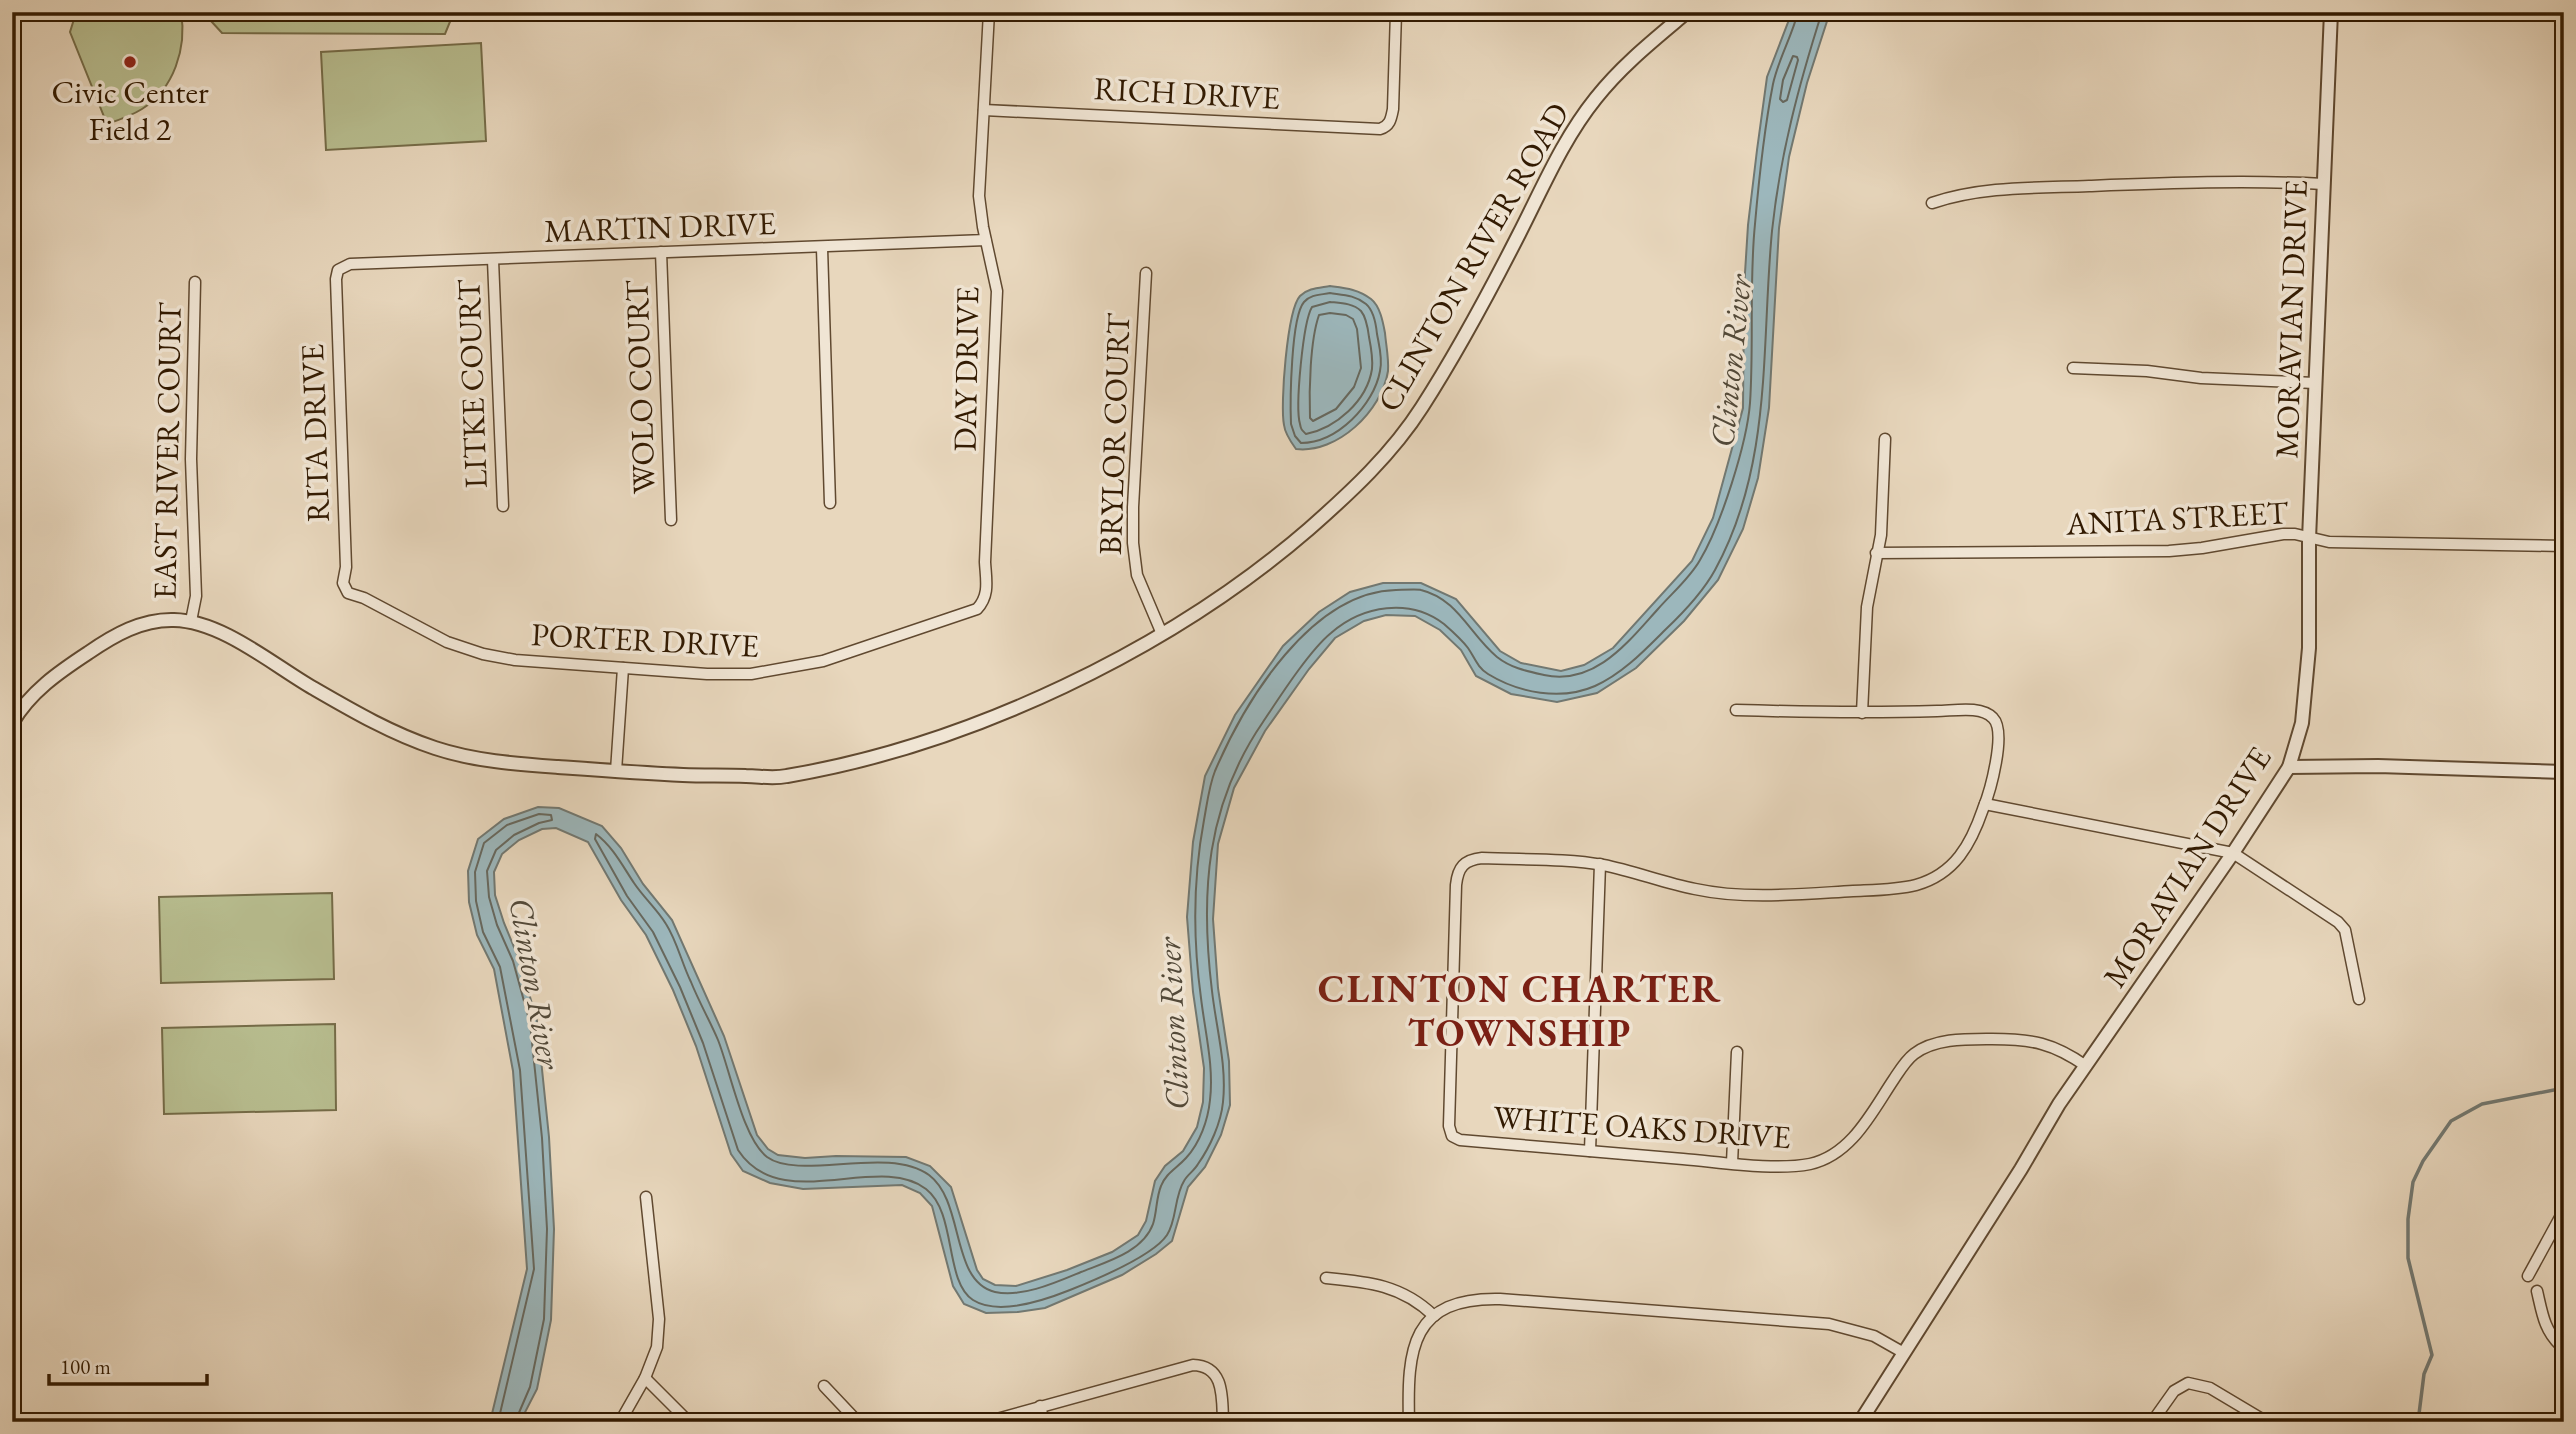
<svg xmlns="http://www.w3.org/2000/svg" width="2576" height="1434" font-family="'EB Garamond',serif">
<style>
.green{fill:#b8be90;stroke:#756c48;stroke-width:2}
.water{fill:#9cb7bc;stroke:#727871;stroke-width:2}
.lines{fill:none;stroke-linecap:round;stroke-linejoin:round}
.shore{stroke:#67685e;stroke-width:2}
.stream{stroke:#727871;stroke-width:3.5}
.minor-casing{stroke:#604930;stroke-width:13}
.tertiary-casing{stroke:#604930;stroke-width:16}
.minor{stroke:#f0e5d4;stroke-width:10}
.tertiary{stroke:#f0e5d4;stroke-width:12}
.poi-dot{fill:#8f2418;stroke:#f0e5d4;stroke-width:2.5}
.labels{text-anchor:middle;stroke-width:7;stroke-linejoin:round;paint-order:stroke}
.poi-label{font-size:32px;fill:#321a01;stroke:#f0e5d4}
.street-label{font-size:32px;fill:#321a01;stroke:#f0e5d4}
.water-label{font-size:33px;font-style:italic;fill:#524939;stroke:#f0e5d4}
.district-label{font-size:38px;font-weight:bold;letter-spacing:2px;fill:#7a1f14;stroke:#f0e5d4}
</style>
<rect width="100%" height="100%" fill="#e8d7bd"/>
<filter id="stains"><feTurbulence type="fractalNoise" baseFrequency=".00286" numOctaves="4"/><feColorMatrix values="0 0 0 0 .2 0 0 0 0 .09 0 0 0 0 .02 0 0 0 .5 -.17"/></filter>
<radialGradient id="worn" r=".72"><stop offset=".6" stop-color="#630" stop-opacity="0"/><stop offset="1" stop-color="#630" stop-opacity=".3"/></radialGradient>
<g class="green">
<path d="M89,12H181C187,48 174,89 142,109C131,116 119,120 107,124L70,32L75,16Z"/>
<polygon points="210,12 454,12 445,34 222,33 211,21"/>
<polygon points="481,43 486,141 326,150 321,52"/>
<polygon points="332,893 334,979 161,983 159,897"/>
<polygon points="335,1024 336,1110 164,1114 162,1028"/>
</g>
<g class="water">
<polygon points="1792,12 1830,12 1807,83 1789,157 1779,228 1769,408 1758,478 1743,529 1718,580 1684,621 1636,668 1597,693 1557,702 1511,694 1476,676 1461,650 1440,630 1415,616 1386,615 1364,621 1335,638 1309,669 1265,731 1234,788 1218,844 1213,919 1218,988 1229,1061 1230,1105 1221,1135 1205,1167 1188,1187 1172,1241 1156,1254 1122,1275 1045,1308 1018,1312 986,1313 964,1304 953,1286 932,1206 920,1193 902,1185 803,1189 770,1183 743,1171 731,1154 696,1046 673,990 646,935 621,900 588,842 556,828 542,829 519,840 502,854 494,872 495,895 504,923 519,959 537,1021 549,1137 554,1229 551,1320 537,1389 520,1422 490,1422 527,1269 513,1071 494,969 477,935 469,902 468,871 478,839 504,819 538,807 559,808 602,826 621,848 643,884 672,920 724,1036 757,1135 768,1149 778,1155 805,1158 836,1156 906,1157 930,1166 951,1187 977,1270 983,1279 995,1285 1016,1286 1067,1270 1112,1252 1138,1235 1146,1221 1155,1181 1165,1166 1183,1151 1197,1127 1203,1102 1204,1068 1193,992 1187,917 1193,842 1205,776 1235,715 1283,646 1319,612 1350,592 1383,583 1421,583 1456,599 1500,651 1521,663 1561,671 1584,665 1613,648 1692,561 1713,518 1743,408 1744,289 1748,225 1757,150 1767,77"/>
<path d="M1330,286C1345,288 1358,289 1371,299C1380,306 1383,322 1385,333C1386,345 1389,359 1388,371C1382,411 1337,454 1296,449C1291,442 1285,434 1284,425C1280,406 1287,310 1300,296C1308,288 1319,288 1330,286Z"/>
</g>
<g class="lines">
<g class="shore">
<path d="M1798,12C1792,36 1778,60 1773,84C1764,130 1759,178 1755,224C1749,283 1754,343 1750,403C1747,443 1721,525 1700,560C1690,578 1672,593 1658,609C1628,642 1595,686 1544,675C1526,671 1511,668 1497,657C1470,635 1458,599 1421,590C1418,589 1400,590 1396,590C1311,592 1245,701 1215,771C1209,786 1207,804 1204,820C1193,879 1193,940 1201,998C1205,1032 1214,1066 1210,1100C1208,1120 1200,1143 1186,1158C1177,1168 1166,1173 1161,1186C1156,1198 1157,1212 1153,1224C1143,1252 1106,1262 1081,1272C1057,1282 1022,1298 995,1292C950,1281 965,1202 929,1175C888,1145 800,1181 767,1157C743,1139 730,1070 718,1040C710,1021 699,1002 691,982C682,964 677,941 666,924C657,909 644,898 634,883C622,865 613,847 596,834L595,839L627,896L653,932L680,987L703,1043L738,1150C781,1216 878,1152 926,1189C957,1213 944,1281 973,1300C998,1316 1045,1300 1070,1290C1095,1280 1153,1256 1167,1235C1177,1220 1174,1197 1184,1181C1187,1175 1194,1171 1198,1164C1210,1147 1221,1123 1223,1102C1227,1065 1216,1027 1212,991C1200,893 1206,805 1263,722C1279,698 1309,651 1331,633C1363,605 1410,598 1444,624C1452,631 1462,640 1468,648C1475,658 1477,667 1488,674C1519,693 1561,701 1595,686C1622,674 1644,651 1665,630C1683,613 1703,592 1715,570C1773,464 1761,346 1772,231C1780,155 1799,84 1822,12"/>
<polygon points="1793,56 1797,57 1798,60 1787,100 1783,102 1780,99 1783,80"/>
<path d="M1330,293C1343,295 1355,295 1366,304C1373,310 1376,324 1377,334C1379,345 1383,359 1380,371C1374,405 1337,443 1301,443L1295,436L1291,424C1290,401 1291,317 1304,302C1311,294 1321,295 1330,293Z"/>
<path d="M1330,302C1340,303 1353,303 1361,311C1366,317 1368,329 1369,337C1371,347 1373,359 1372,369C1367,401 1336,428 1306,434C1302,430 1301,430 1300,424C1295,407 1303,322 1312,307Z"/>
<path d="M1330,313L1346,315L1353,319L1357,329L1361,368L1354,387L1336,409L1313,421L1310,418C1309,390 1310,341 1319,315Z"/>
<polyline points="498,1422 534,1269 520,1070 500,967 483,932 476,901 475,872 484,843 507,825 539,814 551,815 552,820 539,823 514,835 496,850 487,871 489,897 497,925 513,961 530,1023 542,1138 547,1229 544,1319 530,1387 515,1422"/>
</g>
<polyline class="stream" points="2418,1422 2424,1374 2432,1355 2408,1258 2408,1219 2413,1182 2423,1161 2451,1121 2482,1104 2564,1088"/>
<defs>
<g id="minor">
<path d="M984,110L1380,129C1390,126 1391,119 1393,109L1396,12"/>
<path d="M1932,203C1982,186 2037,188 2089,186C2168,183 2245,180 2323,184"/>
<path d="M986,240L350,264L338,270L336,279L346,567L343,583L348,593L364,598L447,642L483,654L515,660L707,674H751L823,661L977,609C990,595 986,580 985,562L997,291L983,227L979,196L989,12"/>
<polyline points="822,248 830,503"/>
<polyline points="661,252 671,520"/>
<polyline points="493,260 503,506"/>
<polyline points="1146,273 1133,507 1133,543 1137,575 1162,634"/>
<polyline points="2073,368 2147,371 2201,378 2315,383"/>
<polyline points="1876,553 2169,551 2202,548 2283,534 2295,534 2329,542 2564,546"/>
<polyline points="191,621 196,596 191,459 195,282"/>
<path d="M1736,710C1803,712 1870,713 1937,711C1953,711 1981,705 1993,718C2007,732 1990,792 1983,809C1971,844 1955,874 1916,885C1897,890 1874,890 1853,891C1802,894 1746,900 1695,889C1664,883 1634,871 1603,865C1566,858 1520,860 1482,858C1464,860 1458,867 1456,885L1449,1126L1452,1136L1460,1140C1534,1146 1609,1153 1683,1159C1720,1162 1775,1171 1810,1164C1852,1155 1873,1110 1894,1079C1900,1070 1906,1060 1914,1054C1935,1038 1967,1039 1992,1039C2032,1039 2053,1043 2086,1066"/>
<polyline points="1862,713 1867,607 1881,535 1885,439"/>
<polyline points="616,771 623,668"/>
<polyline points="1985,804 2233,853 2338,922 2345,930 2359,999"/>
<polyline points="1590,1151 1600,864"/>
<polyline points="1732,1163 1737,1052"/>
<polyline points="2528,1276 2564,1210"/>
<path d="M1326,1278C1369,1282 1402,1285 1434,1316"/>
<path d="M2537,1291C2542,1312 2544,1330 2560,1345H2564"/>
<polyline points="645,1378 689,1422"/>
<polyline points="824,1386 858,1422"/>
<polyline points="1040,1406 1044,1422"/>
<polyline points="620,1422 645,1378 657,1347 659,1319 646,1197"/>
<path d="M986,1422L1193,1365C1225,1366 1222,1398 1223,1422"/>
<path d="M1409,1422C1407,1349 1411,1297 1500,1299L1829,1324L1874,1336L1904,1353"/>
<polyline points="2152,1422 2174,1391 2188,1383 2210,1388 2267,1422"/>
</g>
<g id="tertiary">
<path d="M12,723C30,692 59,672 88,653C114,635 142,619 174,620C222,621 273,665 313,688C351,710 392,734 435,748C474,761 517,764 558,767C600,770 641,773 683,775C704,776 725,775 746,776C760,776 772,779 787,776C970,745 1169,650 1309,529C1351,492 1392,454 1422,407C1458,351 1489,293 1519,234C1543,187 1563,139 1596,98C1622,65 1655,39 1687,12"/>
<polyline points="2289,767 2378,766 2564,772"/>
<polyline points="1860,1422 2021,1169 2059,1104 2233,853 2289,767 2302,723 2309,648 2309,539 2331,12"/>
</g>
</defs>
<use href="#minor" class="minor-casing"/>
<use href="#tertiary" class="tertiary-casing"/>
<use href="#minor" class="minor"/>
<use href="#tertiary" class="tertiary"/>
</g>
<circle class="poi-dot" cx="130" cy="62" r="7"/>
<g class="labels">
<g class="poi-label">
<text x="130" y="103">Civic Center<tspan x="130" dy="37">Field 2</tspan></text>
</g>
<g class="street-label">
<text transform="translate(1187 93) rotate(3)" y="11">RICH DRIVE</text>
<text transform="translate(660 227) rotate(-2)" y="11">MARTIN DRIVE</text>
<text transform="translate(1473 257) rotate(-60)" y="11">CLINTON RIVER ROAD</text>
<text transform="translate(2291 319) rotate(-88)" y="11">MORAVIAN DRIVE</text>
<text transform="translate(966 369) rotate(-89)" y="11">DAY DRIVE</text>
<text transform="translate(472 384) rotate(-92)" y="11">LITKE COURT</text>
<text transform="translate(640 387) rotate(-92)" y="11">WOLO COURT</text>
<text transform="translate(315 433) rotate(-92)" y="11">RITA DRIVE</text>
<text transform="translate(1114 434) rotate(-88)" y="11">BRYLOR COURT</text>
<text transform="translate(167 451) rotate(-89)" y="11">EAST RIVER COURT</text>
<text transform="translate(2177 518) rotate(-3)" y="11">ANITA STREET</text>
<text transform="translate(645 640) rotate(3)" y="11">PORTER DRIVE</text>
<text transform="translate(2187 867) rotate(-57)" y="11">MORAVIAN DRIVE</text>
<text transform="translate(1642 1127) rotate(4)" y="11">WHITE OAKS DRIVE</text>
</g>
<g class="water-label">
<text transform="translate(1730 361) rotate(-84)" y="12">Clinton River</text>
<text transform="translate(536 983) rotate(80)" y="12">Clinton River</text>
<text transform="translate(1172 1024) rotate(-93)" y="12">Clinton River</text>
</g>
<g class="district-label">
<text x="1520" y="1002">CLINTON CHARTER<tspan x="1520" dy="44">TOWNSHIP</tspan></text>
</g>
</g>
<rect width="2576" height="1434" fill="none" stroke="#e8d7bd" stroke-width="42"/>
<rect x="14" y="14" width="2548" height="1406" fill="none" stroke="#321a01" stroke-width="3.5"/>
<rect x="21" y="21" width="2534" height="1392" fill="none" stroke="#321a01" stroke-width="2"/>
<path d="M49 1374v10h158v-10" fill="none" stroke="#321a01" stroke-width="3.5"/>
<text x="60" y="1374" font-size="21" fill="#321a01" stroke="#f0e5d4" stroke-width="5" paint-order="stroke">100 m</text>
<rect width="100%" height="100%" filter="url(#stains)"/>
<rect width="100%" height="100%" fill="url(#worn)"/>
</svg>
